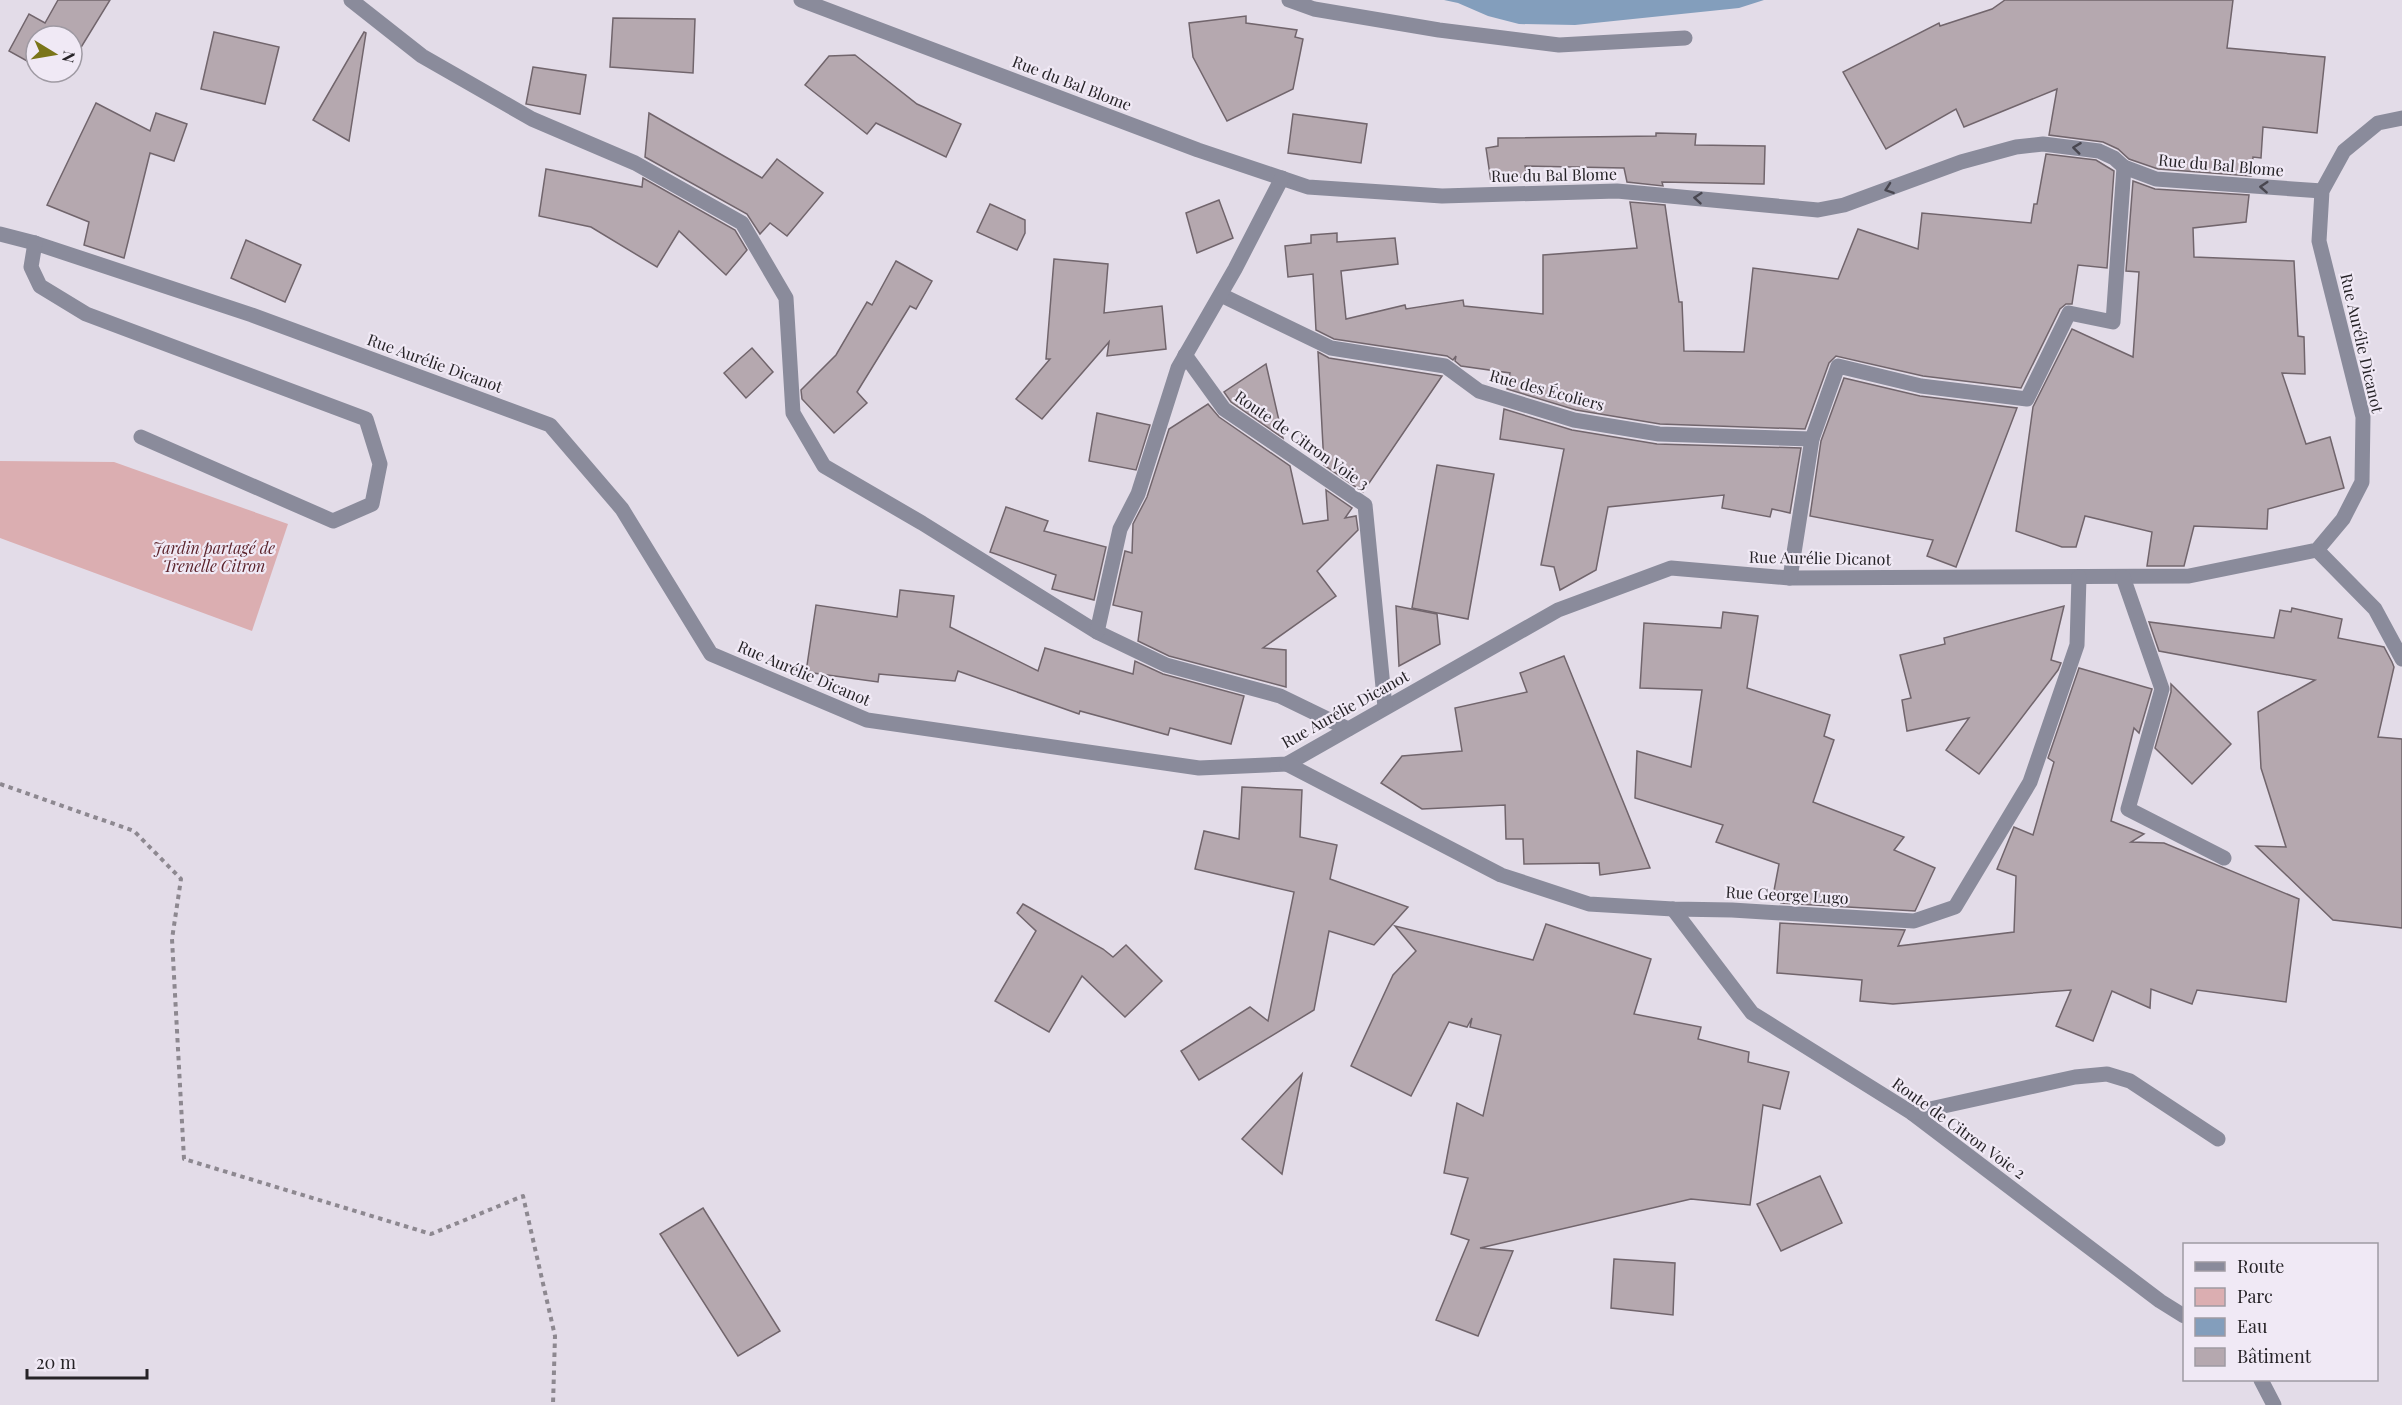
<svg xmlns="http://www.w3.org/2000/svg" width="2402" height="1405" font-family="'Playfair Display',serif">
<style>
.green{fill:#dbaeb1}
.water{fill:#839ebc}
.building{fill:#b5a8af;stroke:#71656c;stroke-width:1.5}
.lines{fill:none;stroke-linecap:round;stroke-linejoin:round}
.path{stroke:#8d8890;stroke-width:4;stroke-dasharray:4.5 4.5;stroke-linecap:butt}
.minor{stroke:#8a8b9b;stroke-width:15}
.oneway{stroke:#494750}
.labels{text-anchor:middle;stroke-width:4.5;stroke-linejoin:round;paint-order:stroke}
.street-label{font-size:16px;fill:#262327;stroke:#f0e9f5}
.park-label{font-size:16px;font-style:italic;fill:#5b232b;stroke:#f0e9f5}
</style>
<rect width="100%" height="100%" fill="#e3dce8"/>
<polygon class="green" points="0,461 114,462 288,524 252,631 0,538"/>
<polygon class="water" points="1444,0 1764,0 1739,8 1575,25 1519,24 1488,16 1458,3"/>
<g class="building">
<polygon points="58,0 110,0 72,62 72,36 36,36 36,66 9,51 29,14 45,23"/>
<polygon points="2005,0 2233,0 2227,48 2325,57 2317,133 2263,127 2261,158 2253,157 2251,176 2158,169 2129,159 2118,149 2103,142 2049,135 2057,89 1964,127 1956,109 1886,149 1843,72 1939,23 1940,26 1992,9"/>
<polygon points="1246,16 1246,23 1297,30 1295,37 1303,39 1293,89 1227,121 1193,57 1189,23"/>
<polygon points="613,18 695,19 693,73 610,67"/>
<polygon points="214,32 279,47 265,104 201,89"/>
<polygon points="364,32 366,33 349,141 313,120"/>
<polygon points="855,55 917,104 961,124 946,157 876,123 867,134 805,85 829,56"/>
<polygon points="533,67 586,75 580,114 526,104"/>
<polygon points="96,103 150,131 156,113 187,124 174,161 150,153 124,258 84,245 89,222 47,205"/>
<polygon points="649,113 762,178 777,159 823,193 787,236 770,223 760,234 747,214 645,157"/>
<polygon points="1293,114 1367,124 1361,163 1288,153"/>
<polygon points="1656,133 1696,134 1695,145 1765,146 1764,184 1662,182 1663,186 1627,182 1624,168 1525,166 1527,176 1491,182 1486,148 1498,146 1498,138 1656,136"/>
<polygon points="2046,154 2096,160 2114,171 2107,268 2078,265 2072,304 2066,304 2060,309 2021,388 1923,376 1836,356 1829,363 1805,429 1660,424 1576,410 1507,389 1510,373 1461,366 1455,361 1456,356 1453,360 1447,356 1334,339 1316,330 1313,274 1288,277 1285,246 1311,243 1311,235 1337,233 1337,242 1395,238 1398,264 1341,271 1346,319 1405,305 1406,309 1463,300 1464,306 1543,314 1543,255 1637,248 1630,202 1665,205 1679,302 1682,302 1684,351 1744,352 1753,268 1838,279 1858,229 1918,249 1922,213 2031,223 2034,204 2037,204"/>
<polygon points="546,169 642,187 643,178 735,230 747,250 726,275 679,231 657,267 591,227 539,216"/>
<polygon points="2133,181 2155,189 2249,195 2246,222 2193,228 2194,257 2294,261 2298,336 2304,337 2305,374 2282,373 2306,444 2330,437 2344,488 2268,509 2267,529 2194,526 2184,566 2147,566 2152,532 2085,516 2076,547 2062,547 2016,531 2033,407 2072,329 2133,357 2139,272 2126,271"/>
<polygon points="1219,200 1233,238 1197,253 1186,213"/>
<polygon points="990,204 1025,220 1025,233 1017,250 977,232"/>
<polygon points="246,240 301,265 285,302 231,278"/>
<polygon points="1054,259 1108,264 1104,313 1162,306 1166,349 1107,356 1109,342 1042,419 1016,399 1050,359 1046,359"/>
<polygon points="896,261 932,281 916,309 910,306 857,392 867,403 834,433 802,399 801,390 836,355 867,302 872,305"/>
<polygon points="752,348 773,372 746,398 724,373"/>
<polygon points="1318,352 1329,358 1442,376 1363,492 1324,465"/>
<polygon points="1266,364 1283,438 1231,402 1224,392"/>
<polygon points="1844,378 1920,396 2017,408 1956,567 1927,556 1933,540 1810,516 1821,441"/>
<polygon points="1208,404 1219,417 1290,466 1303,524 1328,520 1326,490 1352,508 1345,518 1356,516 1358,530 1317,571 1336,596 1263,648 1286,650 1286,687 1169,656 1138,641 1142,612 1113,605 1125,551 1132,553 1133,524 1147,497 1169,429"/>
<polygon points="1504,409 1572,430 1657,444 1801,448 1790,513 1772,509 1770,517 1722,508 1724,495 1608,507 1596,570 1560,590 1554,567 1541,565 1564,449 1500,439"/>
<polygon points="1097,413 1150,425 1136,470 1089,461"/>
<polygon points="1437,465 1494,474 1468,619 1412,608"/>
<polygon points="1006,507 1048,521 1044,531 1106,547 1094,600 1052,589 1056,575 990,552"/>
<polygon points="900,590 954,596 950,627 1038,671 1045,648 1133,674 1135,661 1163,674 1244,696 1231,744 1170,728 1168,735 1080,711 1079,714 958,671 955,681 879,674 878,682 806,672 816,605 897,617"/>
<polygon points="1396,606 1437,614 1440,644 1399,666"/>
<polygon points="2064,606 2051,660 2061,663 2058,670 1979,774 1946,750 1969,718 1907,731 1902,700 1911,698 1900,655 1945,644 1944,638"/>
<polygon points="2292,608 2342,619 2338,638 2384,647 2392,662 2394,667 2378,737 2402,739 2402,928 2333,920 2256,846 2286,847 2261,768 2258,712 2315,680 2159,651 2149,622 2274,638 2280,610 2291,612"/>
<polygon points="1723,612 1758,616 1747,688 1830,715 1824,736 1834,740 1813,802 1904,837 1894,850 1935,868 1915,911 1781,903 1781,898 1773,896 1779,864 1716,842 1723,825 1635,798 1637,751 1691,767 1702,690 1640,688 1644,623 1721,628"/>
<polygon points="1564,656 1650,868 1600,875 1599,863 1524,864 1523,839 1506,839 1505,805 1422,809 1381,783 1402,756 1462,751 1455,708 1527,692 1520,673"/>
<polygon points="2079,668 2152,689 2139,733 2134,728 2111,821 2144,834 2131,842 2164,843 2299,899 2286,1002 2197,990 2192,1004 2151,989 2150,1008 2112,991 2093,1041 2056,1026 2071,990 1893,1004 1860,1001 1862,980 1777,973 1780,923 1905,930 1898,946 2014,932 2016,876 1997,869 2014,827 2033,835 2054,762 2048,758"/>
<polygon points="2171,684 2231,744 2192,784 2155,748 2171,692"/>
<polygon points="1242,787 1302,790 1300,837 1337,845 1330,879 1408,907 1374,945 1329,931 1314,1010 1199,1080 1181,1051 1250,1007 1268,1021 1294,892 1195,869 1204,831 1239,839"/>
<polygon points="1023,904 1103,949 1113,957 1126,945 1162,981 1125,1017 1082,976 1049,1032 995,1001 1036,931 1017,913"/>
<polygon points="1546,924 1651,959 1634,1014 1701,1027 1698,1039 1749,1052 1748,1062 1789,1072 1780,1109 1763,1105 1750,1205 1691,1199 1480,1248 1513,1251 1478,1336 1436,1320 1469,1240 1451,1234 1468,1178 1444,1173 1457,1103 1483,1116 1501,1035 1470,1027 1472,1018 1467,1027 1449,1022 1411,1096 1351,1066 1393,975 1416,951 1395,926 1533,960"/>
<polygon points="1302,1074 1282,1174 1242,1139"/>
<polygon points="1820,1176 1842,1223 1781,1251 1757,1204"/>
<polygon points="703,1208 780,1331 738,1356 660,1234"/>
<polygon points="1614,1259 1675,1263 1673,1315 1611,1308"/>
</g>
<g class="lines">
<polyline class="path" points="0,784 134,831 181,879 172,939 184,1159 431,1234 523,1196 555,1336 553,1405"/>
<g class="minor">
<polyline points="351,0 422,56 532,119 635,163 742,223 786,298 793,413 824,466 922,523 1097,632 1166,665 1280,696 1348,729"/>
<polyline points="801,0 1198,150 1308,187 1442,196 1617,191 1818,210 1844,205 1961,162 2016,147 2043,144 2099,151 2114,158 2124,167 2156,179 2322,191"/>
<polyline points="1289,0 1314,9 1439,30 1559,45 1685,38"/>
<polyline points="0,234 35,243 252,315 550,425 622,509 711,654 867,720 1199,768 1287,764 1558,610 1671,568 1790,578 2189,576 2317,550 2343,519 2362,482 2363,417 2319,241 2322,191 2344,151 2378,123 2402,118"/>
<polyline points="35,243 31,267 40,286 86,314 366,419 380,464 372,504 333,521 141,437"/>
<polyline points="1221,295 1331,348 1445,366 1479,391 1574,420 1659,434 1812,439"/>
<polyline points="1185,355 1224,409 1365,505 1385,707"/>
<polyline points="2317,550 2375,609 2402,659"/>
<polyline points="2123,577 2162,689 2128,809 2224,858"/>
<polyline points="1790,578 1812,439 1838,366 1921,386 2027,399 2069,313 2113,322 2124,167"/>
<polyline points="1097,632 1120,529 1138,494 1178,368 1235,269 1282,178"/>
<polyline points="1287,764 1501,875 1589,904 1673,909 1732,910 1914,921 1955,907 2030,782 2077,645 2079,577"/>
<polyline points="1673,909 1752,1013 1912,1113 2160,1301 2184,1316"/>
<polyline points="1912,1113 2075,1077 2107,1074 2130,1081 2218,1139"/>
<polyline points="2261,1380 2274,1405"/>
</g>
</g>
<defs><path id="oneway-chevron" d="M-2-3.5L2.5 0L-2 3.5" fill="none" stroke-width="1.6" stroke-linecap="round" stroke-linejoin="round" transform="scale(1.5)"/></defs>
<g class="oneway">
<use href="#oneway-chevron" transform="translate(2077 148) rotate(-173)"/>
<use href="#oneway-chevron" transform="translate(2264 187) rotate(-176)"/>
<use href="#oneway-chevron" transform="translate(1889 189) rotate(161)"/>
<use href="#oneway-chevron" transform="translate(1698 198) rotate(-175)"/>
</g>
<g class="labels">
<g class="street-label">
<text transform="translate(1072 83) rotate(21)" y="6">Rue du Bal Blome</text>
<text transform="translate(2221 165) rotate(5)" y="6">Rue du Bal Blome</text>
<text transform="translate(1554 175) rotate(-1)" y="6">Rue du Bal Blome</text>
<text transform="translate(2362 343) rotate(77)" y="6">Rue Aurélie Dicanot</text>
<text transform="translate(435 363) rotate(20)" y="6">Rue Aurélie Dicanot</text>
<text transform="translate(1547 390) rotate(15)" y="6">Rue des Écoliers</text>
<text transform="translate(1302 440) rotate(35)" y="6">Route de Citron Voie 3</text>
<text transform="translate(1820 558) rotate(1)" y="6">Rue Aurélie Dicanot</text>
<text transform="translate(804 673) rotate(23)" y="6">Rue Aurélie Dicanot</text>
<text transform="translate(1345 709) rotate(-29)" y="6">Rue Aurélie Dicanot</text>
<text transform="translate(1787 895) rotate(3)" y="6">Rue George Lugo</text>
<text transform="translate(1959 1128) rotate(36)" y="6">Route de Citron Voie 2</text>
</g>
<g class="park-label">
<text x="214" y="554">Jardin partagé de<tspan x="214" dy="18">Trenelle Citron</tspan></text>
</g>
</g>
<rect x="2183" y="1243" width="195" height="138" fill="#f0e9f5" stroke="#9f9aa3" stroke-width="1.5"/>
<rect x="2195" y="1262" width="30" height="9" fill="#8a8b9b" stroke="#9f9aa3" stroke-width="1.5"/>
<text x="2237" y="1273" font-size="18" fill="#262327">Route</text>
<rect x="2195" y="1288" width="30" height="18" fill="#dbaeb1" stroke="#9f9aa3" stroke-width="1.5"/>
<text x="2237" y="1303" font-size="18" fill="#262327">Parc</text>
<rect x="2195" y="1318" width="30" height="18" fill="#839ebc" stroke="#9f9aa3" stroke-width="1.5"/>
<text x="2237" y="1333" font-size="18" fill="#262327">Eau</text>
<rect x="2195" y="1348" width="30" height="18" fill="#b5a8af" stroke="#9f9aa3" stroke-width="1.5"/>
<text x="2237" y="1363" font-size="18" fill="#262327">Bâtiment</text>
<g transform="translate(54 54) rotate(101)"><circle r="28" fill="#f0e9f5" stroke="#9f9aa3" stroke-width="1.5"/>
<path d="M0-4.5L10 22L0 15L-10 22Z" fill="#7a7519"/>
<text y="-9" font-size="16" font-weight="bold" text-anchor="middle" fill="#262327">N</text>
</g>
<path d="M27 1369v9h120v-9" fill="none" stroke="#262327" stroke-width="3"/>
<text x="36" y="1369" font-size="18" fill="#262327" stroke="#f0e9f5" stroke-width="4.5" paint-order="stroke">20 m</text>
</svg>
